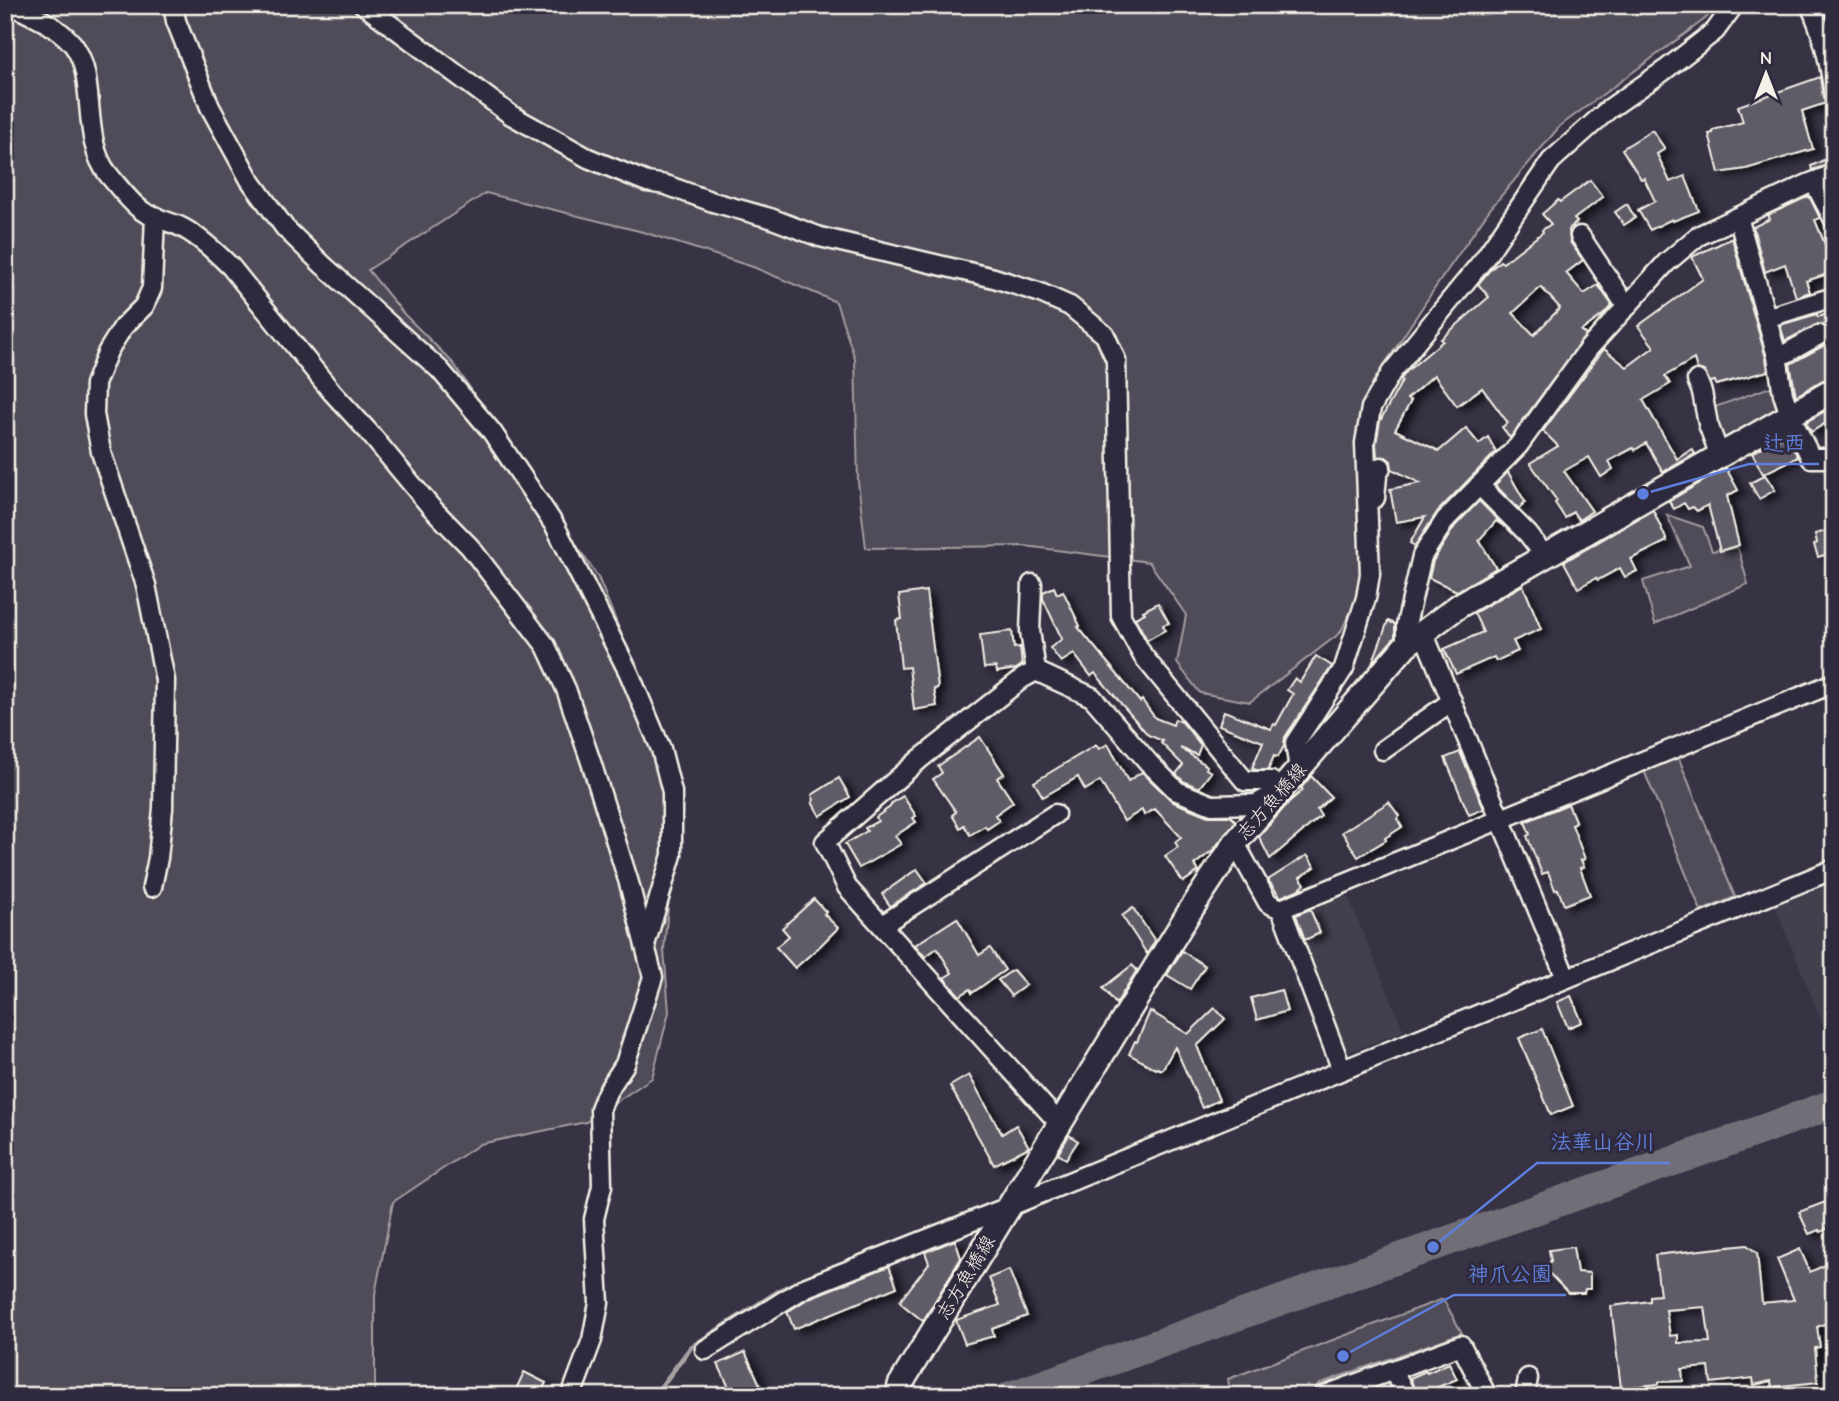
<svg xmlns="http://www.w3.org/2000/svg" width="1839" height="1401" font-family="'Comic Neue','Klee One',sans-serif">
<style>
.built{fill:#433f4e}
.green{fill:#504b59;stroke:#a29ea0;stroke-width:2}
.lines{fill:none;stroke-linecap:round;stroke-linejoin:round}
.stream{stroke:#a6a2a4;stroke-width:5}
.river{stroke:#726e77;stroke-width:30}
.building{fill:#5f5c67;stroke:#f4f1e8;stroke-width:2;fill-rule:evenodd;filter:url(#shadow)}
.minor-casing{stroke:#f4f1e8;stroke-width:23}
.major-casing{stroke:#f4f1e8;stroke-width:28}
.minor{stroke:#2f2a3d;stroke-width:18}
.major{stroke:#2f2a3d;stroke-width:23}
.labels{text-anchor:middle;stroke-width:6;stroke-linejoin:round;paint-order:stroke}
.street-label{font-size:19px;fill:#f4f1e8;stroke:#2f2a3d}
.leader{fill:none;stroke:#5e7fdd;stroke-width:2.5}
.callout-dot{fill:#5e7fdd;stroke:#2f2a3d;stroke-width:2.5}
.callout-label{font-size:21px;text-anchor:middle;font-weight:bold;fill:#5e7fdd;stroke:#2f2a3d;stroke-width:6;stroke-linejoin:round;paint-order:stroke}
</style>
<defs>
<filter id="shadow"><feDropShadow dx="7" dy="4" stdDeviation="3.5" flood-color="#0009"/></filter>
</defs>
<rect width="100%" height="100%" fill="#373244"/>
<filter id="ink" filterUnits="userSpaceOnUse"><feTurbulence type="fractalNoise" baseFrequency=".0143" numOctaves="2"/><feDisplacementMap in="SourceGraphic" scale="14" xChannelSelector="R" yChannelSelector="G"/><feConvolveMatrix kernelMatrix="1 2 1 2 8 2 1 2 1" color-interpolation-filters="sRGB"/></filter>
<g filter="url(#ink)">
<g class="built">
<polygon points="1834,876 1834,1047 1832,1047 1773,901"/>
<polygon points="1345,889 1404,1031 1344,1054 1289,917 1292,911"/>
</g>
<g class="green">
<polygon points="5,5 1718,5 1705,19 1560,126 1490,209 1433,291 1372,384 1358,444 1361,591 1340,633 1250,702 1200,693 1177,663 1186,615 1149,562 1025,546 866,548 858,482 855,359 836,302 753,267 643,232 486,193 368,270 404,314 453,363 598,577 655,716 678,800 664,950 669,1012 652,1078 586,1122 480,1144 393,1202 375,1294 375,1396 5,1396"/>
<polygon points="1773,386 1775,399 1778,400 1781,414 1724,441 1720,435 1712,408"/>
<polygon points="1667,515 1703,527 1712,551 1738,548 1748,584 1655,624 1643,581 1690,566"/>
<polygon points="1677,754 1735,897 1701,911 1643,768"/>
<polygon points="1443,1299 1462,1333 1318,1384 1311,1396 1231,1396 1228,1379"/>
</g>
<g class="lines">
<polyline class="stream" points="654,1396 691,1347 782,1289 800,1281"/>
<polyline class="river" points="1011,1396 1834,1104"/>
</g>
<g class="building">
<polygon points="1820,77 1823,97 1826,103 1802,111 1813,149 1746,169 1719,173 1709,134 1713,133 1713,130 1743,122 1738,106"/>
<polygon points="1652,130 1665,149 1657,154 1670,182 1685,176 1699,211 1673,221 1672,219 1650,230 1638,210 1655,201 1644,178 1641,179 1622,149"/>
<polygon points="1834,155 1834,163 1812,170 1811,166"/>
<path d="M1590,180L1603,197L1574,219L1577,222L1569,229L1570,242L1583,260L1566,273L1584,294L1598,285L1612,305L1604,314L1581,331L1586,335L1510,438L1502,427L1508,423L1482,388L1457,406L1434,375L1407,399L1411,401L1395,430L1439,451L1466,428L1479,444L1488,437L1496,452L1438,511L1415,546L1410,543L1425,517L1396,522L1390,489L1420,483L1392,469L1391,461L1386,457H1377L1376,444L1380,421L1402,381L1401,379L1407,371L1443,341L1441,339L1489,297L1478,284L1489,271L1500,261L1503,263L1543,232L1542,230L1551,224L1542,214L1558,200L1560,202ZM1541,287L1560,308L1534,335L1513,313Z"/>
<polygon points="1809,196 1820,218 1815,220 1824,242 1828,248 1834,246 1834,272 1806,281 1810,292 1796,297 1785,264 1765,272 1753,227 1770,219 1768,215"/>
<polygon points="1627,204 1635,218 1624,225 1615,212"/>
<polygon points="1732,238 1766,358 1768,371 1716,385 1715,381 1710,382 1704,371 1697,369 1694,359 1665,376 1670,384 1643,400 1677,459 1692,449 1695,454 1663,472 1646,443 1635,450 1633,448 1609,461 1613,469 1601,477 1589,457 1564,471 1592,511 1579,520 1573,512 1565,518 1555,503 1557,501 1530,463 1558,446 1543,431 1604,349 1627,367 1654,347 1638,326 1703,279 1692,257"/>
<polygon points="1834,312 1834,376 1821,381 1796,396 1790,364 1825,345 1829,340 1830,334 1825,326 1818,324 1785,341 1780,325 1817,314 1818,317"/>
<polygon points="1834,406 1834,418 1811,432 1806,422"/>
<polygon points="1786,434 1798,457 1763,474 1752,453"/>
<polygon points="1726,468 1738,490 1727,496 1739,545 1720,551 1708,505 1697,511 1693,507 1688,509 1684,503 1674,509 1669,501"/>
<polygon points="1508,472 1525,502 1519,509 1495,485"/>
<polygon points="1765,475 1775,490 1759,499 1750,483"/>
<polygon points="1479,501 1505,527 1496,521 1479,540 1496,568 1457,591 1429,578 1433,561 1455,526"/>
<polygon points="1653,510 1667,541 1631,559 1637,571 1625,577 1620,568 1598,580 1596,578 1578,588 1564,562"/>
<polygon points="1834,529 1834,552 1818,557 1814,545 1817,543 1815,534"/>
<polygon points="1523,585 1541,629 1513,641 1518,651 1496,661 1494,657 1456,674 1444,649 1483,632 1474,613"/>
<polygon points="1054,587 1057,594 1063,591 1080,626 1078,627 1140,702 1142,700 1155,718 1173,725 1175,719 1182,722 1201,745 1197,755 1180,748 1207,766 1206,769 1211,772 1199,788 1183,781 1176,774 1183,765 1161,743 1163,741 1148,735 1095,673 1091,676 1074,654 1061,662 1050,648 1062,639 1043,599 1043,592"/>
<polygon points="926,591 938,688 934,689 937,706 914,710 909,667 901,668 896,620 902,619 899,595"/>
<polygon points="1158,603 1169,623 1163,625 1165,630 1147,640 1135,618 1145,613 1143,611"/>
<polygon points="1388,621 1395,624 1395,637 1372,664"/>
<polygon points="1012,631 1014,648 1020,647 1022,665 1016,669 997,672 996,667 984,668 980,635"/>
<polygon points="1316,656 1332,666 1285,737 1284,746 1278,757 1274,756 1268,770 1256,770 1252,768 1263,742 1219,725 1224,711 1271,729 1274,724 1276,725 1293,694 1287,690 1295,678 1300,682"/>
<polygon points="980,737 1004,774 997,778 1013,802 995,815 999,821 987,829 985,826 970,835 964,825 960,828 952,815 956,812 933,779 942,773 938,766"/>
<polygon points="1108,744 1128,781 1142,772 1173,802 1208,816 1230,816 1236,821 1213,850 1194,865 1199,871 1183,882 1165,856 1178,847 1175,842 1181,837 1155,809 1144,815 1142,810 1124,821 1100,781 1085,790 1078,777 1043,797 1034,782 1096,745 1099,749"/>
<polygon points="1460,752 1484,809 1469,815 1445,758"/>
<polygon points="1311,776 1331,797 1317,810 1321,816 1270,859 1259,837 1289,802 1303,790 1301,788"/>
<polygon points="839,778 850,797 820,816 812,802 814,800 812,795"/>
<polygon points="903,796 916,816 913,818 916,822 895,836 901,844 859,868 845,844 867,831 865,828 878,821 876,817 890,807 892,803"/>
<polygon points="1389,802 1399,816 1397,819 1402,827 1385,838 1386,840 1358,857 1342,832"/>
<polygon points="1568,804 1576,823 1572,825 1585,859 1581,860 1584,867 1580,868 1590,895 1564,905 1558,889 1555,890 1548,872 1542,874 1527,836 1530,834 1525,822"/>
<polygon points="1307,855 1315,867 1300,877 1305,884 1301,887 1302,888 1281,897 1279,895 1268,880"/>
<polygon points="917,869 927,883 890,906 882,894"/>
<polygon points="814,899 826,912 824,914 838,928 819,947 795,968 776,947 789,936 782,928"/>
<polygon points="1133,908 1155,941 1147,954 1122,916"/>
<polygon points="1310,909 1320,933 1305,940 1296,915"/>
<polygon points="957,918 979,955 990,948 1005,970 972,993 970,989 960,996 944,978 952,973 937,948 925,957 915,945"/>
<polygon points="1182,951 1205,966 1190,989 1167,975"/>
<polygon points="1132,965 1137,970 1116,1004 1103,988"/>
<polygon points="1013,970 1026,985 1011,996 998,980"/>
<polygon points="1281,990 1287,1011 1257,1020 1251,998"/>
<polygon points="1571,996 1582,1022 1568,1028 1557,1002"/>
<polygon points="1215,1008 1225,1019 1197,1046 1219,1100 1202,1108 1175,1047 1162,1070 1157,1068 1156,1069 1129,1054 1135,1041 1137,1042 1150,1011 1188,1034"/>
<polygon points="1542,1029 1573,1106 1551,1115 1519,1038"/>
<polygon points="969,1075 1002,1134 1016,1125 1029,1147 994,1165 950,1086"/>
<polygon points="1069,1135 1078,1141 1066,1159 1058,1154"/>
<polygon points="1828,1201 1834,1214 1834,1224 1821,1232 1819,1230 1809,1234 1799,1212"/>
<polygon points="955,1240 961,1258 923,1321 903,1305 900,1301 929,1263 925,1252"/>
<path d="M1747,1245L1757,1253L1762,1303L1794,1300L1777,1259L1800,1249L1810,1272L1834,1261V1289L1826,1293L1834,1309V1320L1817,1327L1820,1347L1815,1348L1818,1382L1772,1387L1771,1381L1754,1385L1753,1378L1711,1383L1709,1367L1682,1369L1683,1381L1659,1382V1384L1621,1388L1611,1306L1650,1301V1296L1660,1295L1655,1255ZM1705,1307L1710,1342L1678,1343V1335L1670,1336L1666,1310Z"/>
<polygon points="1573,1247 1577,1272 1590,1273 1590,1289 1585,1289 1584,1293 1568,1293 1544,1268 1551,1261 1549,1250"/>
<polygon points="889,1266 897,1287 794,1329 787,1312 809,1298"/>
<polygon points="1009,1270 1027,1316 992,1329 994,1336 965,1344 956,1320 1000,1305 989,1278"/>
<polygon points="745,1352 763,1391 753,1396 733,1396 718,1364"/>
<polygon points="1449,1363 1457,1379 1417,1396 1410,1378 1426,1371 1427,1373"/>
<polygon points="524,1372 546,1383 539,1396 513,1396"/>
</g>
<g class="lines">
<defs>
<g id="minor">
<path d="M12,5C31,15 51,23 67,38C101,68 78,137 108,174C118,186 129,201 141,210C151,218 169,221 181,227C199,236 217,253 231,267L332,392L367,430L430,506L470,547L546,646L566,689L591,762L629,883L653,977L625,1064L607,1092L600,1109L602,1186L594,1219L599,1303L592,1340L571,1396"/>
<polyline points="173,5 176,21 210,107 250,180 285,228 323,265 440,370 492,432 555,526 629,673 661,749 672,792 672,855 645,945"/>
<polyline points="364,5 511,115 588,158 647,182 666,185 713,202 770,218 820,237 994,278 1038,292 1070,306 1105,335 1116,360 1121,616 1143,656 1245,781 1271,781 1281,790 1256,804 1212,805 1177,791 1149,763 1092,697 1036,671 1023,678 920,759 825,842 847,887 1059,1123"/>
<path d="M1810,5C1824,34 1830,63 1834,95"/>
<polyline points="1814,182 1834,220"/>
<polyline points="1738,217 1777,356 1783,394 1790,415 1811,458 1834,458"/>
<polyline points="1580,236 1627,307"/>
<polyline points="1766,318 1827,299 1834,301"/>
<polyline points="1777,356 1787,353 1819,335"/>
<polyline points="1697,380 1702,392 1708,424 1720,456"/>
<polyline points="1479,485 1528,534 1545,556"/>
<polyline points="1375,498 1377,476 1381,467"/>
<polyline points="1032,584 1030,631 1036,671"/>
<polyline points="1423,632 1566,978"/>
<polyline points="1406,645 1406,625 1422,556 1446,519 1518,446 1589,348 1666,263 1698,236 1808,184 1834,174"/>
<polyline points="1383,750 1452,701"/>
<polyline points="1299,769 1295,743 1344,668 1366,598 1370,574 1365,443 1371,408 1391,373 1484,259 1551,161 1609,109 1665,70 1715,31 1734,5"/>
<polyline points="1235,843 1268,903 1281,909 1834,683"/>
<polyline points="152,887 158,858 163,808 165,680 146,585 101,452 94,414 95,384 108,351 123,327 144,306 152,288 155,216"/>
<polyline points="1281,909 1342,1070"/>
<polyline points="882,925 1055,814"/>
<polyline points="705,1350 804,1288 1008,1207 1834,869"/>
<polyline points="1393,1370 1406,1396"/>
<polyline points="1323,1396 1461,1345 1487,1396"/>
<polyline points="1525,1396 1528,1378"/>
</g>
<polyline id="major" points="898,1396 900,1385 1188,914 1235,843 1406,645 1460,605 1834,390"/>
</defs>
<use href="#minor" class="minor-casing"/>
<use href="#major" class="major-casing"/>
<use href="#minor" class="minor"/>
<use href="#major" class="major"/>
</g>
</g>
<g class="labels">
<g class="street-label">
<text transform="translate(1271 801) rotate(-49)" y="7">志方魚橋線</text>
<text transform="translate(965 1277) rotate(-59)" y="7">志方魚橋線</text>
</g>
</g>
<path class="leader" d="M1643 494L1749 464H1819M1433 1247L1537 1163H1670M1343 1356L1454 1295H1566"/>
<g class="callout-dot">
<circle cx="1643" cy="494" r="7"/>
<circle cx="1433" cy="1247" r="7"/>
<circle cx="1343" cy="1356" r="7"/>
</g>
<g class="callout-label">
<text x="1784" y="450">辻西</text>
<text x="1603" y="1149">法華山谷川</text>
<text x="1510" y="1281">神爪公園</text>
</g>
<rect width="1839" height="1401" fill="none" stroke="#2f2a3d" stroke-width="28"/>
<rect x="14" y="14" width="1811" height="1373" fill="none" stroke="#f4f1e8" stroke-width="2.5" filter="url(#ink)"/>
<g transform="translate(1766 74)" stroke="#2f2a3d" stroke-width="5" paint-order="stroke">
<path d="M0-5L12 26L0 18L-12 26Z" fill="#f4f1e8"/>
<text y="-10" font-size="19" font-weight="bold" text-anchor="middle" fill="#f4f1e8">N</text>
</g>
</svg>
